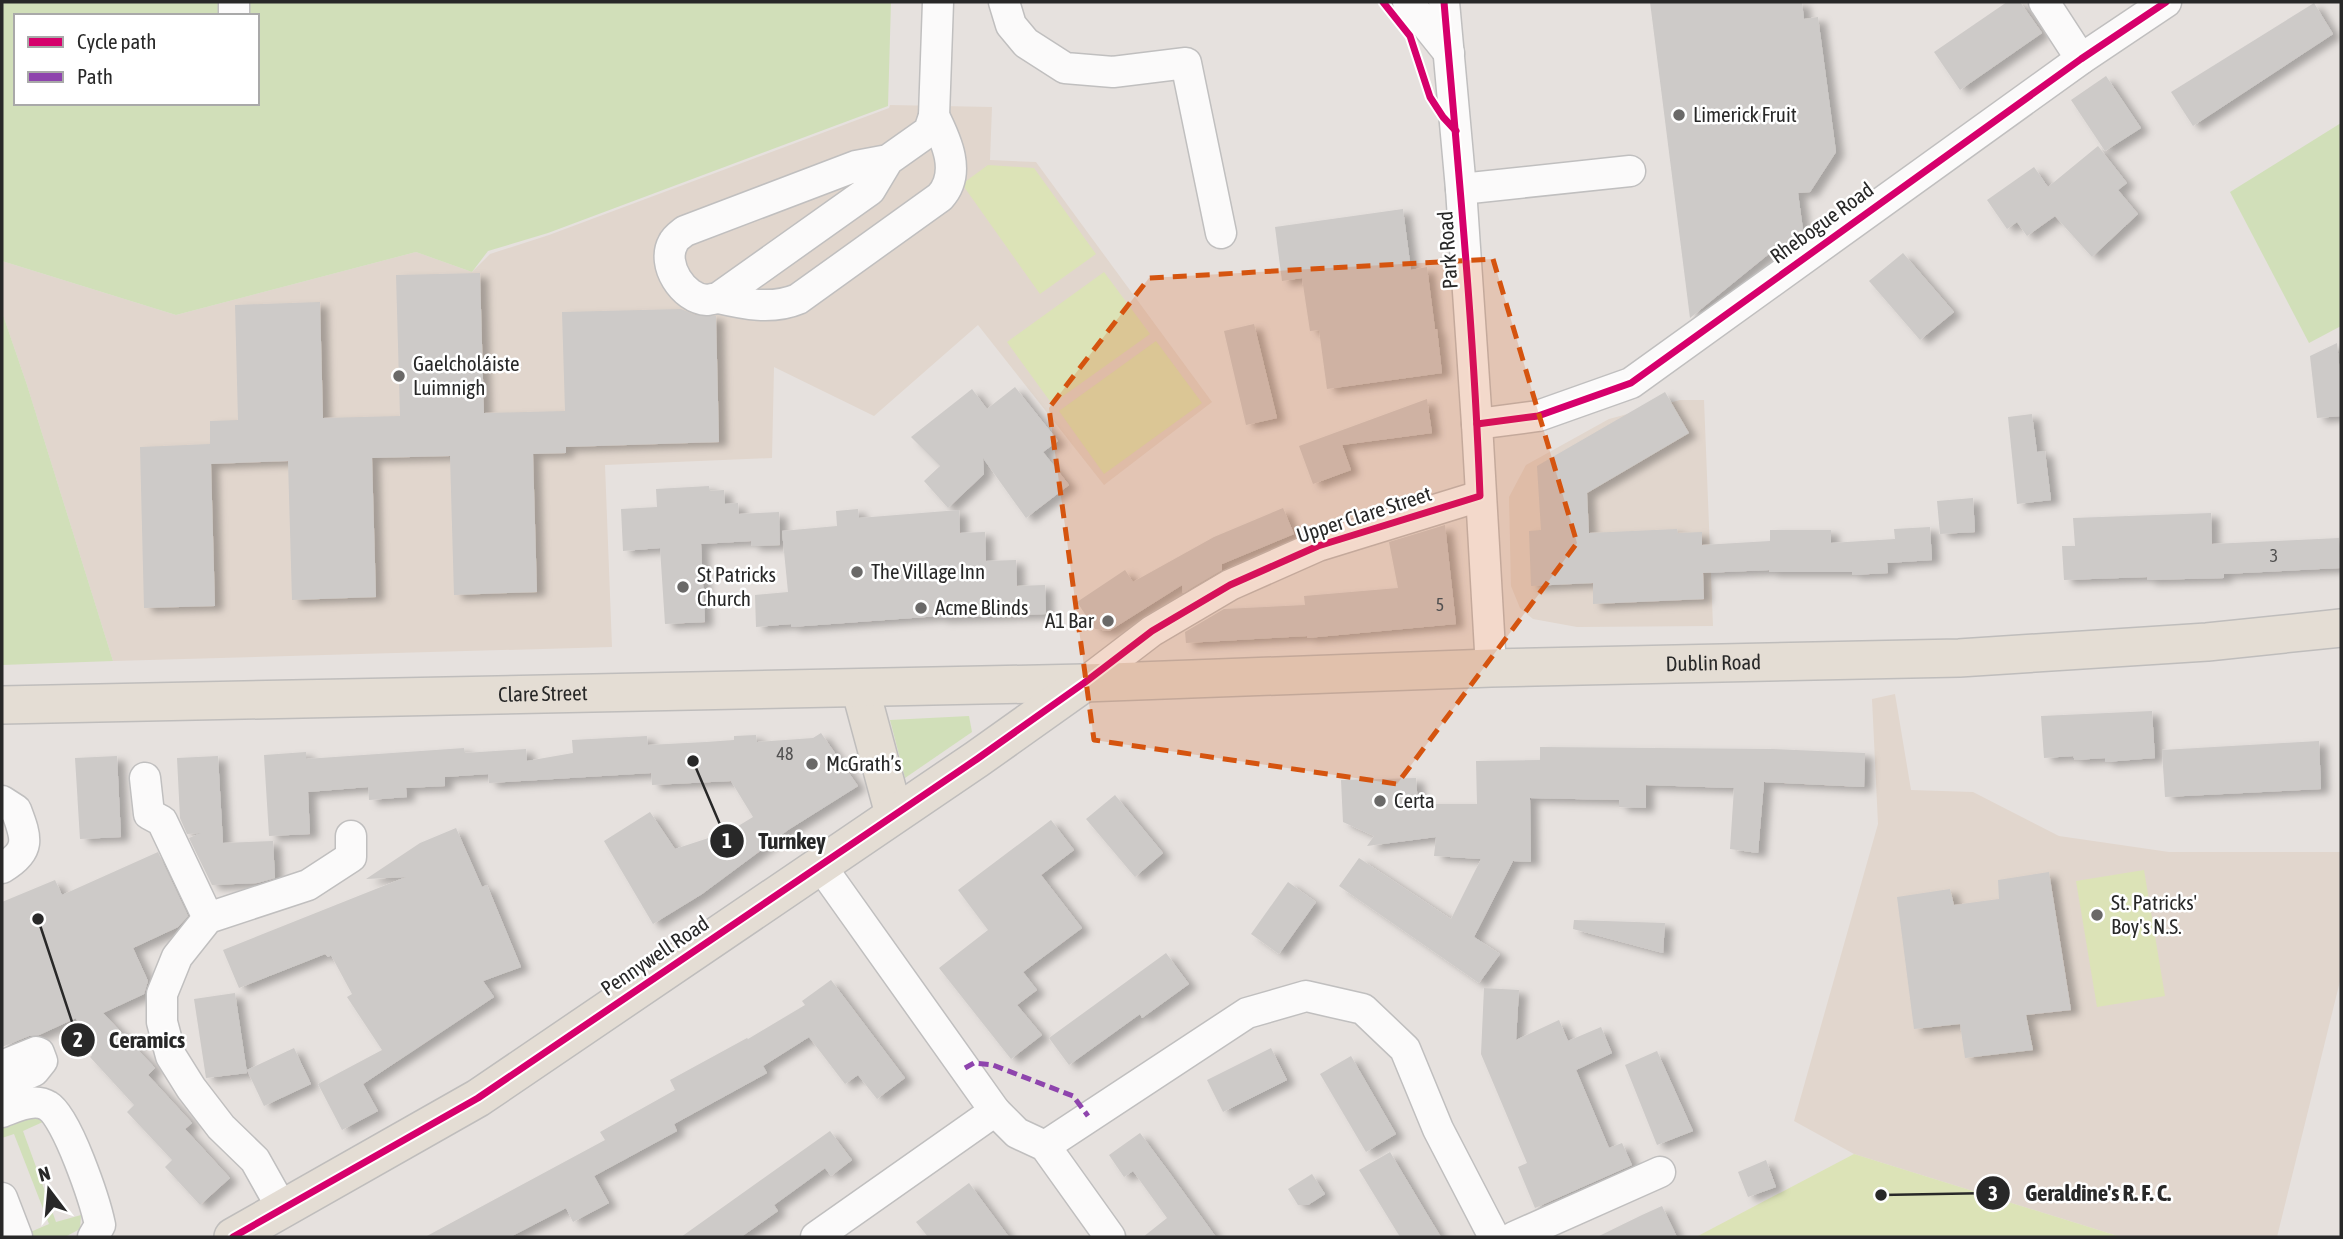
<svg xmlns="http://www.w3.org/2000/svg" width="2343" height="1239" font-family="'Asap Condensed',sans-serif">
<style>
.education{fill:#e1d6cd}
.green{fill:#d1dfb9;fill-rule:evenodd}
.pitch{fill:#dce3b7}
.building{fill:#cdcac8;filter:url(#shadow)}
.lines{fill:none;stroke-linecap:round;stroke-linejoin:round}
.minor-casing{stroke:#c0bfbf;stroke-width:33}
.major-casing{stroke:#bfbdbc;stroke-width:40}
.minor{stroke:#fbfafa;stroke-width:30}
.major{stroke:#e4ddd4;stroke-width:37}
.quiet{stroke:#8e44ad;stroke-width:5;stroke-dasharray:10 5;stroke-linecap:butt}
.cycleway-casing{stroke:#fff;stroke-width:11}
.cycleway{stroke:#d6006c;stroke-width:7}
.marked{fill:#d5540f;fill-opacity:0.2;stroke:#d5540f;stroke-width:5;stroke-dasharray:14 9;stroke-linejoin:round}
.poi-dot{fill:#6a6968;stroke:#fff;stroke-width:2.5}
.labels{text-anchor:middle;stroke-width:5;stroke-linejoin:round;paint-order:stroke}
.number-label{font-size:18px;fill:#525151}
.poi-label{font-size:21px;fill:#282828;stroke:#fff;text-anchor:start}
.street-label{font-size:21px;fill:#282828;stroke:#fff}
.leader{fill:none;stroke:#282828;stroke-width:2.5}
.callout-dot{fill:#282828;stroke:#fff;stroke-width:2.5}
.mark-label{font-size:21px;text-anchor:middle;font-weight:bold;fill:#fff}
.callout-label{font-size:23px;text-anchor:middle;font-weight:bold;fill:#282828;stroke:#fff;stroke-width:5;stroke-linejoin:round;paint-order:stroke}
</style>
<defs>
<filter id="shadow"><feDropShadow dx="8" dy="4.5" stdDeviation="3.5" flood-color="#0004"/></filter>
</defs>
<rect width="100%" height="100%" fill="#e6e1de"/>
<g class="education">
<polygon points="890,105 992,107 990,160 1036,162 1212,402 1104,485 978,325 874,416 774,367 772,458 605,465 612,647 113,661 27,385 2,312 2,261 176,315 416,252 472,272 490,254 549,235 889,108"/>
<polygon points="1680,400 1704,400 1713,626 1577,627 1533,619 1520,608 1511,586 1509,497 1526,465 1609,419"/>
<polygon points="1895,694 1911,790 1973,792 2059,836 2169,852 2341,852 2341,977 2277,1237 2121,1237 1854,1154 1794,1121 1878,824 1872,699"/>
</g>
<g class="green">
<path d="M2,2H891L888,106L548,233L488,251L472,272L416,252L176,315L2,261ZM16,16H257V103H16Z"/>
<polygon points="2341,123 2341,326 2309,343 2230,192"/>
<polygon points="2,312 27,385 113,661 2,665"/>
<polygon points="969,716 972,732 905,778 890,720"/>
<polygon points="25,1111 45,1121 23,1131 56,1222 81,1215 80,1229 65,1237 29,1237 28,1233 49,1224 14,1134 2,1138 2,1120"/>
</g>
<g class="pitch">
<polygon points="988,165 1034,168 1096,254 1040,294 962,184"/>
<polygon points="1104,272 1150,334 1052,404 1007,342"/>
<polygon points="1156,341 1202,403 1104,474 1059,411"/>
<polygon points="2144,870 2165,996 2097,1007 2076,881"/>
<polygon points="1854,1154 2121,1237 1696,1237"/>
</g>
<g class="building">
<polygon points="1650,2 1802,2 1804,19 1818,17 1836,152 1810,192 1798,193 1804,237 1784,251 1770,253 1690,318"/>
<polygon points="2007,2 2020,2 2042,33 1960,90 1934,52"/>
<polygon points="2314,3 2333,34 2193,126 2171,92"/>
<polygon points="2106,76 2141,128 2105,151 2071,100"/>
<polygon points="2098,146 2127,183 2118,190 2138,214 2092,257 2055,216 2027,236 2017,222 2007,229 1987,200 2034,167 2048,187"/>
<polygon points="1403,209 1411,270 1427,267 1435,329 1437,329 1442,373 1327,389 1319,330 1310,331 1302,278 1282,281 1275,227"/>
<polygon points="1903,253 1954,312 1920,340 1869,281"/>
<polygon points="480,273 484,413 565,411 562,312 681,309 695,315 716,316 719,442 566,447 566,453 533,454 537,592 454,595 450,456 372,458 376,597 292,600 288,461 211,464 215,606 144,608 140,447 210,444 210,421 238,420 235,305 320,302 323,418 400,416 396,275"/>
<polygon points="1254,324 1277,418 1246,425 1224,331"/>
<polygon points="2337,343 2341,384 2341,416 2317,418 2310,356"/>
<polygon points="1015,387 1058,441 1043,452 1069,485 1026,518 983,458 984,474 948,508 924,481 940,466 911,437 972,389 987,409"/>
<polygon points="1665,392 1689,433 1587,493 1589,533 1677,529 1678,533 1702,532 1702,545 1770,541 1770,530 1831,530 1831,543 1895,539 1894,529 1930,527 1932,560 1887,563 1888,573 1852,575 1852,572 1769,572 1769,570 1703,573 1704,599 1593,604 1593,583 1531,586 1529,531 1541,530 1537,466"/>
<polygon points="1427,399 1432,433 1342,445 1351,470 1313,484 1299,446"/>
<polygon points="2032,414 2037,452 2045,451 2051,500 2017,504 2008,417"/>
<polygon points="709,486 710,491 724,490 725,504 738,503 739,514 779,512 780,545 752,546 751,541 701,544 705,622 665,624 660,548 623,551 621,509 657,507 656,489"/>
<polygon points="1973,498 1975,532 1940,534 1937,501"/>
<polygon points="1283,508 1294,534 1222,564 1222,570 1183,593 1182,585 1109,631 1095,629 1077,602 1125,570 1133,582 1214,537"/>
<polygon points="858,509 859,518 959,510 960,533 985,532 986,561 1016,560 1017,586 1045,585 1046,614 939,618 939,616 791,627 791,624 756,627 755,595 788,592 782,531 837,526 836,511"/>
<polygon points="2211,513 2212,544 2339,538 2340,568 2224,574 2224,578 2147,580 2147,577 2064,580 2062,546 2075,546 2073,518"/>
<polygon points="1445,525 1456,624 1307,638 1307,636 1186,643 1185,632 1224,609 1305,605 1304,596 1398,588 1389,542"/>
<polygon points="2152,711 2155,758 2105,762 2105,758 2075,760 2073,756 2044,758 2041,716"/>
<polygon points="821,733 858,786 788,830 702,894 653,924 604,841 650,812 675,849 730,831 753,817 731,781 652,785 651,773 489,783 488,774 445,777 445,786 406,788 407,797 369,800 368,787 308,792 310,834 269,836 264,755 306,752 306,759 464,748 465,753 526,749 527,761 573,753 572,740 647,736 648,745 706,742 734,740 734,736 756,735 757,742 813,738"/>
<polygon points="2319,741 2321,789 2165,797 2162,750"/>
<polygon points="1540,747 1772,749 1865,753 1864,787 1764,782 1758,853 1730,849 1734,788 1646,785 1646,808 1619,807 1619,800 1530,798 1531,862 1513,861 1474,937 1500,954 1479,983 1339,886 1359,858 1451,919 1481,859 1434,856 1436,837 1367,846 1374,836 1343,822 1341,780 1416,778 1418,804 1477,804 1476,761 1540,760"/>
<polygon points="117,756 121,837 80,839 75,758"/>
<polygon points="218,756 223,843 273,841 275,878 257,883 212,885 189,838 201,833 187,834 180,818 177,758"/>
<polygon points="1115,795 1163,853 1135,877 1086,819"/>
<polygon points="1051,820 1074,850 1041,875 1082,928 1023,972 1037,990 1017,1005 1042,1035 1011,1059 939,968 988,930 958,890"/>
<polygon points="456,828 482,887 487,885 521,967 483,981 494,997 363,1084 378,1111 342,1130 318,1084 382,1050 347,997 352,994 331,955 328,957 325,954 239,988 223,950 406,877 366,879 420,843"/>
<polygon points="158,852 188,916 178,927 133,948 148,981 144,994 103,1013 155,1068 148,1075 192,1123 185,1129 230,1178 200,1205 165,1167 172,1160 127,1112 134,1105 90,1057 92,1055 76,1018 39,1035 29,1036 2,1047 2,902 55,880 62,895"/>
<polygon points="2049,872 2071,1010 2026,1015 2033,1050 1965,1058 1960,1024 1914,1029 1897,897 1950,889 1954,905 1999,899 1998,880"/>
<polygon points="1288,882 1316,902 1279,954 1251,934"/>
<polygon points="1574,920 1665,923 1663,953 1573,929"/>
<polygon points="1166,953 1189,984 1142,1018 1140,1014 1069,1065 1049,1038"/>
<polygon points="831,980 905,1078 877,1099 858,1075 845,1084 809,1037 763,1066 767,1073 674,1124 677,1131 594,1176 609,1203 573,1222 566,1208 510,1237 425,1237 605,1140 600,1132 675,1090 670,1080 747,1038 748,1039 805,1005 802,1001"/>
<polygon points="1484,988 1519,990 1516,1040 1559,1020 1568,1041 1601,1027 1612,1053 1576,1070 1609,1148 1622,1143 1632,1165 1535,1208 1518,1167 1527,1163 1481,1054"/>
<polygon points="235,993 247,1073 206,1078 194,999"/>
<polygon points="294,1048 311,1084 264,1106 247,1070"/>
<polygon points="1271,1048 1287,1080 1223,1112 1207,1080"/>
<polygon points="1657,1051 1693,1131 1657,1145 1625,1065"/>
<polygon points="1351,1056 1396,1134 1366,1152 1320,1074"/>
<polygon points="830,1131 852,1160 831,1176 825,1168 774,1205 778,1211 741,1237 681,1237"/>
<polygon points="1140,1133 1169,1172 1216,1237 1143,1237 1167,1218 1133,1171 1124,1177 1109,1155"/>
<polygon points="1390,1152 1424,1209 1441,1237 1400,1237 1359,1170"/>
<polygon points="1766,1160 1776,1187 1748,1197 1738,1172"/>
<polygon points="1312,1174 1325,1194 1308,1205 1298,1205 1288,1189"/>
<polygon points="969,1183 1009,1237 928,1237 916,1222"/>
<polygon points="1662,1206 1677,1237 1597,1237 1642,1215"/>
</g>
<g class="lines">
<defs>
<g id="minor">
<polyline points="1004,2 1011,25 1026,43 1065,68 1113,72 1186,63 1221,233"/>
<polyline points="1408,2 1449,53"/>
<polyline points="1444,2 1461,189 1477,424 1491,668"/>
<polyline points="2044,2 2081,59"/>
<polyline points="234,13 234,2"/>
<path d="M888,160L856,166L685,231C680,235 675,238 673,243C661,264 683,299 707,300C708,300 717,298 718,298L870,190L888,160L929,131L934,116L938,2"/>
<polyline points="1461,189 1630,171"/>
<path d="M718,298C744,304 772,310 798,299L940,197C962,173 946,140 934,116"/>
<polyline points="1477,424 1538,416 1631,383 2081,59 2166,2"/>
<polyline points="1084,683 1152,631 1230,585 1318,546 1480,496"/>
<polyline points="145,778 149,814 162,821 208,918"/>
<path d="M2,801L16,810C27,839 31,851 2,868"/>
<polyline points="820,865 995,1111 1017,1133 1045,1146 1110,1237"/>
<polyline points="2,1066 36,1052 39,1053 42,1061 34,1071 2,1085"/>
<path d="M2,1112C15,1107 34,1097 48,1106C67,1117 95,1201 100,1225L93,1237"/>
<polyline points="1045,1146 1247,1013 1306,996 1363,1009 1405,1049 1438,1129 1494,1237"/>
<polyline points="2,1198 17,1237"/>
<polyline points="282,1208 255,1160 221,1127 191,1088 171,1056 162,1022 162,994 177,957 208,918 308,885 351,857 351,836"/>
<polyline points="816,1237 995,1111"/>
<polyline points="1514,1237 1660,1172"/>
</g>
<g id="major">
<polyline points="860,688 894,814"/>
<path id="s1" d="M2,705L1084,683L1491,668L1959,658L2207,642L2341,628"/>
<polyline points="233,1237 478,1098 977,759 1084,683"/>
</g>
</defs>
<use href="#minor" class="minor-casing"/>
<use href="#major" class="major-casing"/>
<use href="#minor" class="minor"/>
<use href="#major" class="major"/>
<polyline class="quiet" points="965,1068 974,1063 993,1065 1073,1096 1088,1116"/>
<defs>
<g id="cycleway">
<polyline points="1383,2 1410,36 1430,97 1443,117 1456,131"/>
<polyline points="1477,424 1538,416 1631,383 2081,59 2166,2"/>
<path d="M233,1237L478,1098L977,759L1084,683L1152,631L1230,585L1318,546L1480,496C1474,331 1458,166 1444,2"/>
</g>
</defs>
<use href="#cycleway" class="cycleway-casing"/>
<use href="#cycleway" class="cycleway"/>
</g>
<path class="marked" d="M1493,259L1577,543L1397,784L1094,740L1049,408L1149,278Z"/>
<g class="poi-dot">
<circle cx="1679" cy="115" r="7"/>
<circle cx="399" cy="376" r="7"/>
<circle cx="857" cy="572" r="7"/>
<circle cx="683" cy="587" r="7"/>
<circle cx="921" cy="608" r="7"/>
<circle cx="1108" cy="621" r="7"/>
<circle cx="812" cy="764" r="7"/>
<circle cx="1380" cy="801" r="7"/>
<circle cx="2097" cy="915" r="7"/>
</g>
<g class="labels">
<g class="number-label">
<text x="2274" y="562">3</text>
<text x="1440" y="611">5</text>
<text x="785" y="760">48</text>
</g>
<g class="poi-label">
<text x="1693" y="122">Limerick Fruit</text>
<text x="413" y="371">Gaelcholáiste<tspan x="413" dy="24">Luimnigh</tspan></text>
<text x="871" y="579">The Village Inn</text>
<text x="697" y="582">St Patricks<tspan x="697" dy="24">Church</tspan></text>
<text x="935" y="615">Acme Blinds</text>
<text x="1094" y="628" text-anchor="end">A1 Bar</text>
<text x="826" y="771">McGrath’s</text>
<text x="1394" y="808">Certa</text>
<text x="2111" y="910">St. Patricks'<tspan x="2111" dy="24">Boy's N.S.</tspan></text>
</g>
<g class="street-label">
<text transform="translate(1822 223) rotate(-36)" y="7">Rhebogue Road</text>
<text transform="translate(1448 250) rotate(-94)" y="7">Park Road</text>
<text transform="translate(1364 515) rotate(-18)" y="7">Upper Clare Street</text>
<text dy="7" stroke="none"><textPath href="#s1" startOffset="1712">Dublin Road</textPath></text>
<text dy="7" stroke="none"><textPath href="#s1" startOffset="541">Clare Street</textPath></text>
<text transform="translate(655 956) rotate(-34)" y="7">Pennywell Road</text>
</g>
</g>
<path class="leader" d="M693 761L727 841M38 919L78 1040M1881 1195L1993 1193"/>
<g class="callout-dot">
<circle cx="693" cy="761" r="7"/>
<circle cx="38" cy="919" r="7"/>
<circle cx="1881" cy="1195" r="7"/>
<circle cx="727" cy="841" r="18"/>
<circle cx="78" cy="1040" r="18"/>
<circle cx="1993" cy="1193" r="18"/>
</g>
<g class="mark-label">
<text x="727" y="848">1</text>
<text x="78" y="1047">2</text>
<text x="1993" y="1201">3</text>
</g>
<g class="callout-label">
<text x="792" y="849">Turnkey</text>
<text x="147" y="1048">Ceramics</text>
<text x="2098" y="1201">Geraldine's R. F. C.</text>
</g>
<rect width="2343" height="1239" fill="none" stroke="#282828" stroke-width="7"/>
<rect x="14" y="14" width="245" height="91" fill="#ffffff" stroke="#a9a9a9" stroke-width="2"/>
<rect x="28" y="37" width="35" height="10" fill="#d6006c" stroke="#a9a9a9" stroke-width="2"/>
<text x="77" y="49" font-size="21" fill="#282828">Cycle path</text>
<rect x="28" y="72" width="35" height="10" fill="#8e44ad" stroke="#a9a9a9" stroke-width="2"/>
<text x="77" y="84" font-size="21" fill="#282828">Path</text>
<g transform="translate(49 1190) rotate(344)" stroke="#ffffff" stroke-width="5" paint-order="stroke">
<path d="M0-5L12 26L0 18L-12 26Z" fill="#282828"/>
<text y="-10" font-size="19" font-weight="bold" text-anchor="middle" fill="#282828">N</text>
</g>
</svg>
